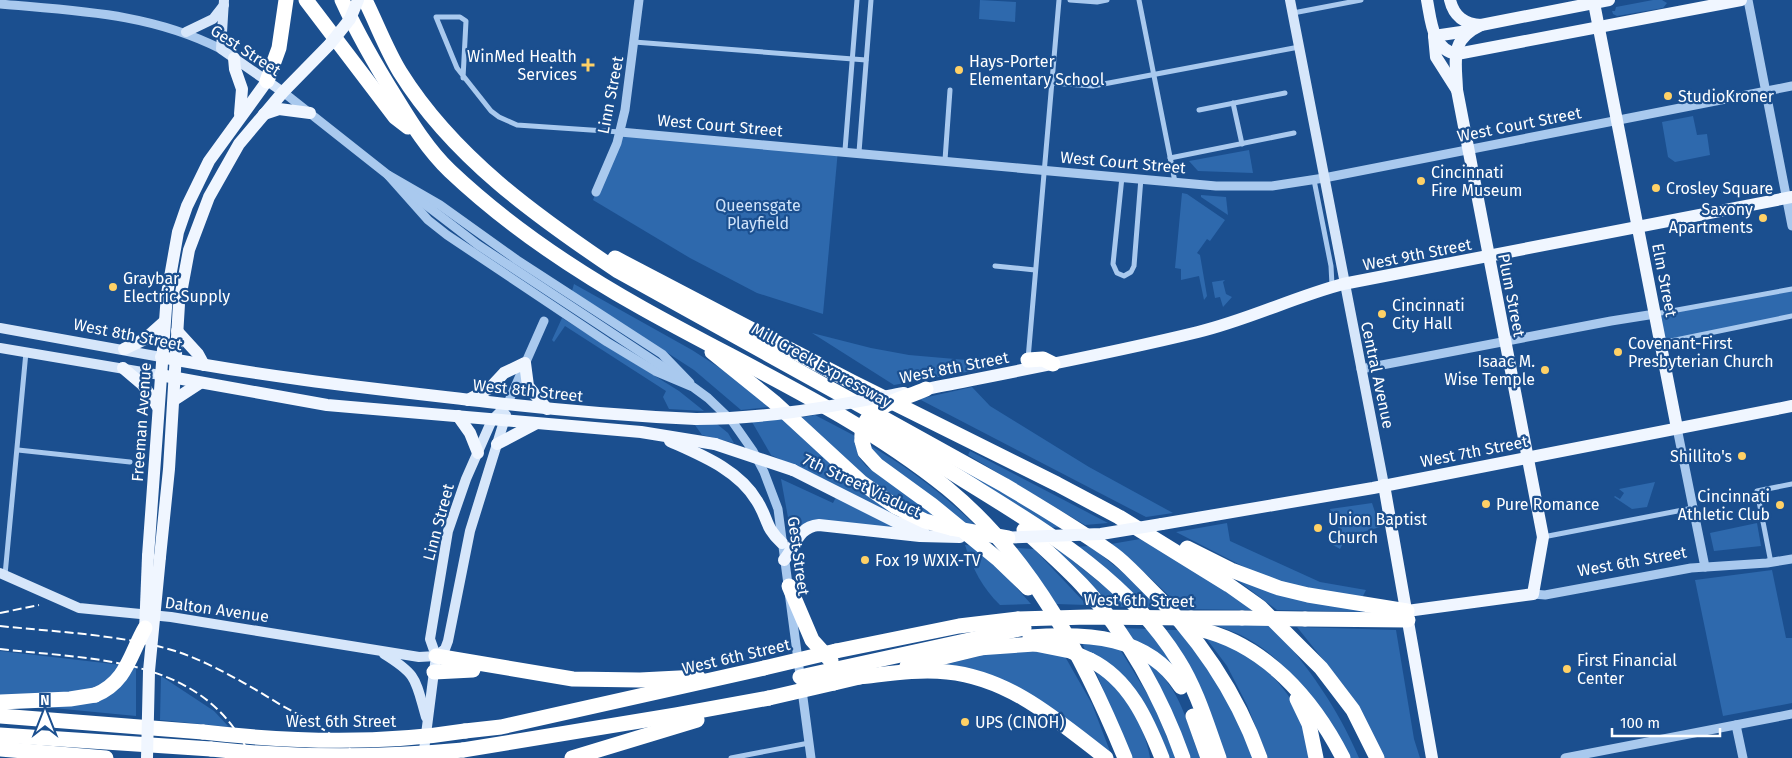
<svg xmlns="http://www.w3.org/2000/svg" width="1792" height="758" font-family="'Fira Sans',sans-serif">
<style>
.green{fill:#2e69ad}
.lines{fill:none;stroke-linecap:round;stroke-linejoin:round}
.minor{stroke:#a9c9ee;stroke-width:5}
.tertiary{stroke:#a9c9ee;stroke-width:9}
.secondary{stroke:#d6e6fa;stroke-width:10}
.primary{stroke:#f0f6ff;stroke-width:12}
.motorway{stroke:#fff;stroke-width:15}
.rail{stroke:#fff;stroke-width:2;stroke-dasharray:9 4;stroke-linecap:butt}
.primary-bridge{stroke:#f0f6ff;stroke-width:12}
.motorway-bridge{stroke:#fff;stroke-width:15}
.poi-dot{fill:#ffd166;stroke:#1b4f8f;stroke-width:2}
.labels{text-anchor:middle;stroke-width:4.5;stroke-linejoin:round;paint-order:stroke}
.street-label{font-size:16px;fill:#fff;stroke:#1b4f8f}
.poi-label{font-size:16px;fill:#fff;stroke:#1b4f8f;text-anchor:start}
.park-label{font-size:16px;fill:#cfe3fa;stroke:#1b4f8f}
</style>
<rect width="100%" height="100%" fill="#1b4f8f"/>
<g class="green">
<polygon points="980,0 1016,2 1015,22 979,19"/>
<polygon points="1653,0 1662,0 1667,3 1663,8 1617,16 1613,14 1612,11 1615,11 1616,7"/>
<polygon points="1693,116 1697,135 1707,134 1710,155 1675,162 1668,157 1662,122"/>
<polygon points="620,132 838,150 823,314 757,293 690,258 593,200"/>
<polygon points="1249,150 1253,173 1198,171 1189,161"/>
<polygon points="1182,193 1187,194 1225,220 1210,241 1207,239 1197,253 1200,255 1207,296 1204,300 1199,276 1181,280 1181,269 1175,268"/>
<polygon points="1201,195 1226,197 1228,215 1201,197"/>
<polygon points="1225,280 1223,282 1226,294 1232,297 1223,307 1220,297 1215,298 1212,282"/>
<polygon points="574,284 692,350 723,370 770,407 741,410 694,370 572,291"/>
<polygon points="1792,289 1792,316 1661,343 1655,314"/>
<polygon points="562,318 679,391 704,411 669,409 663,397 666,391 565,326 554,342 552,340"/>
<polygon points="812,333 871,348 909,355 1001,363 1000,366 894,385"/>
<polygon points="972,387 990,406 1089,467 1173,513 1146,517 919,399"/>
<path d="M815,415L855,436L858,456L866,466L943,520C892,514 835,451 798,418Z"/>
<polygon points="784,419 913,524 771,455 752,422"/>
<polygon points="717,424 728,433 734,443 702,435 695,425"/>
<path d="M866,443C906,466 941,492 975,525L963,523L873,457Z"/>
<polygon points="970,451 1108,523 1085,525 968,455"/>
<polygon points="948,459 1066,527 1046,528 975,481"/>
<polygon points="781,479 833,503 836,497 898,528 839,523 795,535 791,534"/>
<polygon points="1655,482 1647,507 1632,509 1614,497 1615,496 1620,499 1624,493 1619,489"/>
<polygon points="1372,503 1380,527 1346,537 1340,549 1333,545 1332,539 1340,537 1336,512 1331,512 1330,509"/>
<polygon points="1227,523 1230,541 1320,582 1366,590 1362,598 1293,586 1252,571 1176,532"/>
<polygon points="1757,523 1761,546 1714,551 1710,533"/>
<polygon points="1140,539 1209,579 1252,610 1183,609 1131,560 1111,544"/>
<path d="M965,545L979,546L1031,604L1000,605C983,589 972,568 965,545Z"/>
<polygon points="1090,546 1131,579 1160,608 1144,607 1073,547"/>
<polygon points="1016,548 1034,549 1087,605 1056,604"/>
<polygon points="1058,549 1130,607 1105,606 1056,552"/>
<polygon points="1772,570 1786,638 1792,638 1792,703 1723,716 1695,580"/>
<polygon points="1237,580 1374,612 1277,610"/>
<path d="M1217,623L1273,626C1308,667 1338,708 1359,758H1350C1321,716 1294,664 1248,639C1239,633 1227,630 1216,625Z"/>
<polygon points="1297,627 1396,630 1414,739 1420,758 1383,758 1345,687"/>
<polygon points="1121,628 1150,629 1176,669 1134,641"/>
<polygon points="1162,630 1181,630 1230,703 1253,758 1223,758"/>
<path d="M1203,634C1241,647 1278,673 1297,710C1304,724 1306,742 1309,758H1268L1247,705L1227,666Z"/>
<polygon points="1081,640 1118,646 1151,700 1176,758 1165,758 1154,728 1085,650"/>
<polygon points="1003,650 1063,653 1092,704 1111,754 1093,741 944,665"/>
<polygon points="0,651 122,665 103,684 82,691 0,697"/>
<path d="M1140,656C1180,684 1184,715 1200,758H1191L1171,711Z"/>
<polygon points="133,667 136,668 136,716 22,705 79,702"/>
<path d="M1094,667C1122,689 1144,722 1150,758H1130Z"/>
<polygon points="161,676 214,711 229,727 160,720"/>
</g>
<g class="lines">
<g class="minor">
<polyline points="1070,0 1097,2 1107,0"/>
<polyline points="1139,0 1175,182"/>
<polyline points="1293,13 1361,0"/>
<polyline points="634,42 866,60"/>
<polyline points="463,78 466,21 460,17 436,17 457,68 491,111 499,117 517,125 620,132"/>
<polyline points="1052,83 1093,86 1299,47"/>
<polyline points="1233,103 1242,144"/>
<polyline points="1199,110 1285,93"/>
<polyline points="845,150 857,0"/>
<polyline points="859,152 871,0"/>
<polyline points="1170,158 1294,133"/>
<polyline points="945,160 950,90"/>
<polyline points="1122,177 1113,264 1117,273 1124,276 1131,272 1134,266 1141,178"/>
<polyline points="1314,180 1331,266 1332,285"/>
<polyline points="995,266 1035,270"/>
<polyline points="1655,314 1792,289"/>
<polyline points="1661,343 1792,316"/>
<polyline points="1028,359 1059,0"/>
<polyline points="18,450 130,462"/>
<polyline points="1543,537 1693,508"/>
<polyline points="1771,563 1757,491 1792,484"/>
<polyline points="5,575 26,352"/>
<polyline points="731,758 809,743"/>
</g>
<g class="tertiary">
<polyline points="1748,0 1792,226"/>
<path d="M0,4C78,11 150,13 221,49"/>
<polyline points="283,92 388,175 440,205 517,260 662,354 690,383"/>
<polyline points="620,132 1216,186 1272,186 1324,178 1792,86"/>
<polyline points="388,175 428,220 447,235 607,342 655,371 693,387 708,398 732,421 753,451 764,472 778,509 811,758"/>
<polyline points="409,192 478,245 677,376"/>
<polyline points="596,192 617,143 625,110 639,0"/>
<polyline points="1361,369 1611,321 1655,314"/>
<polyline points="507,405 544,321"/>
<polyline points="1677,428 1705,567"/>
<polyline points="1533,594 1545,595 1691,568 1767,563 1792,559"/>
<polyline points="1736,725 1743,758"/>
<polyline points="1565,758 1792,714"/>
</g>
<g class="secondary">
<polyline points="224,0 221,49 283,92"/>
<polyline points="1290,0 1384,485"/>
<polyline points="186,32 213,19 224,5"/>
<polyline points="0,328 161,357"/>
<polyline points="0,348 160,375"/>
<polyline points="0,573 79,608 171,617 419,657 436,656"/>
<path d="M384,654C418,675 415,679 426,717"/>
<polyline points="436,656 445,649 448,641 470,531 506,415"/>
<polyline points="423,758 436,656 430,639 448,531 466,479 488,429 492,420 507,405"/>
</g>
<g class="primary">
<path d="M1427,0C1431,20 1432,50 1457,54L1741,0"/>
<path d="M1450,0C1454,17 1465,24 1481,25"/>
<polyline points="1594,3 1677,428"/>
<polyline points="1434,36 1436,57 1457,90"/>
<polyline points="1434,36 1468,31"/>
<polyline points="234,58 235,69 242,89 240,114"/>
<polyline points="264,114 279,109 310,113"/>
<polyline points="177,331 198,354 204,365"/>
<polyline points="124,349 145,339 164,322"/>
<path d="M161,357C271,378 377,389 488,402C557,410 626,416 696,419"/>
<polyline points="123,368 143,385 158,407"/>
<polyline points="160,375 327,405 641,432 715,444"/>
<path d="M926,389C1017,371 1108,354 1198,332C1248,320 1294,297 1343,284L1792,197"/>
<polyline points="174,400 200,383"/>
<polyline points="468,400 490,388 504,373 525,363 528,386 547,409"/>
<polyline points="458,416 470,433 478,453"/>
<path d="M670,441C701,455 739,470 757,501C768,518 765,528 782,543"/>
<polyline points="497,444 535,424"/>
<polyline points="793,470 896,522 923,531"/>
<polyline points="1384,485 1432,758"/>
<polyline points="1162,524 1373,488 1792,406"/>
<polyline points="148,556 167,294 178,232 187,206 209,161 267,81"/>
<polyline points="160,557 169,469 179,304 189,250 209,197 239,144 283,92 330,44"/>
<path d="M784,560C796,546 797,527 819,525L920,536L960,537"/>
<path d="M1407,611L1533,594L1543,537L1457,90C1456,59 1449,40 1481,25L1609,0"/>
</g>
<g class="motorway">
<polyline points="306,0 395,117 408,127"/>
<path d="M342,0C358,35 376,66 396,98C412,124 428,150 450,171C506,224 574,270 642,308C745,366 854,413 947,488C1032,558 1084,658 1125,758"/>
<path d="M365,0C377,24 386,49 400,72C453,157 536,216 618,271L1004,485C1041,507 1078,529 1113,554C1124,562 1134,573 1143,582C1195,632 1236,690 1260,758"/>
<polyline points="267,81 279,48 286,0"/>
<polyline points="615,258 852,382 1057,484 1119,517 1229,585 1260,607 1321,668 1353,710 1377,758"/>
<polyline points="712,352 774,402 862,483 896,507 925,521 951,528"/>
<polyline points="1028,360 1043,359 1053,364"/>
<path d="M868,423C901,439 931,460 962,479C1042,529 1127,578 1178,660C1197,690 1207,725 1219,758"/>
<polyline points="862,441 865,452 877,465 932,505 999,560 1028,588"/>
<path d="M1024,530C1044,548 1064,566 1082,585C1126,632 1162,698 1183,758"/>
<polyline points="1187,548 1231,570 1279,588 1308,595 1407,611"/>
<polyline points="789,586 812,640 831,661"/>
<polyline points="1191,618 1242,618"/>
<polyline points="1305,619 1408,620"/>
<path d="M1198,629C1265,644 1313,699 1343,758"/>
<polyline points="978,648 1035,644"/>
<polyline points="836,651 959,626 1018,619"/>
<polyline points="436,656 573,679 640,680 698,677"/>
<path d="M1090,660C1129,679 1147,720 1162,758"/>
<polyline points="907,666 985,647"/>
<polyline points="434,672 473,670"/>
<polyline points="800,677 1024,628"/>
<path d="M859,677C888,674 917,669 947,672C1010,678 1058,721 1106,758"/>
<polyline points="834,683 868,675"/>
<polyline points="1297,699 1309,724 1316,758"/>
<polyline points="0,702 70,699 95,695"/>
<polyline points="0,716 203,732"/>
<polyline points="1193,716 1208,758"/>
<polyline points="465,731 501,727 764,668"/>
<polyline points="0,735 211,749"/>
<polyline points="0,749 106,758"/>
<polyline points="463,750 676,715 769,698"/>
<polyline points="572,758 697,720"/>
</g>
<g class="rail">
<polyline points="0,613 39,605"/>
<path d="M0,626C57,632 131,635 184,654C218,667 250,686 281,705C309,720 337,736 360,758"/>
<path d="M0,649C95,660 206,656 251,758"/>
</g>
<g class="primary-bridge">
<polyline points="330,44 350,19 358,0"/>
<path d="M696,419C769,419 833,406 904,393"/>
<polyline points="715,444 793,470"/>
<polyline points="998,538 1101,534 1162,524"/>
<polyline points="145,631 148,556"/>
<polyline points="147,758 149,671 160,557"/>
</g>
<g class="motorway-bridge">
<path d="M862,441C859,405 901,401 926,389"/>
<polyline points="951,528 1008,538"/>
<polyline points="1242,618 1305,619"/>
<polyline points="1018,619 1088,617 1191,618"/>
<path d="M1030,637C1087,633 1147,635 1181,687"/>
<polyline points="1035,644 1070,651 1090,660"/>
<polyline points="764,668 836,651"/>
<path d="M95,695C127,682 130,654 145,628"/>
<polyline points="769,698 834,683"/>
<path d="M203,732C290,742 378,745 465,731"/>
<path d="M211,749C296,758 378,758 463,750"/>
</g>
</g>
<g class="poi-dot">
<path d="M585.5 57.5h5v5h5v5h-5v5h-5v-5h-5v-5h5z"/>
<circle cx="959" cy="70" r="5"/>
<circle cx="1668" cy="96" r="5"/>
<circle cx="1421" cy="181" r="5"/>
<circle cx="1656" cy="188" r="5"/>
<circle cx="1763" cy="218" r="5"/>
<circle cx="113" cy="287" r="5"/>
<circle cx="1382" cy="314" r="5"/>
<circle cx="1618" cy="352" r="5"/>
<circle cx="1545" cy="370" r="5"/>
<circle cx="1742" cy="456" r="5"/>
<circle cx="1486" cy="504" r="5"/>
<circle cx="1780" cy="505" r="5"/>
<circle cx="1318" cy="528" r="5"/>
<circle cx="865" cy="560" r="5"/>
<circle cx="1567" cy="669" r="5"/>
<circle cx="965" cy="722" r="5"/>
</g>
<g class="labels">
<g class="street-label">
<text transform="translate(246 50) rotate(33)" y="6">Gest Street</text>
<text transform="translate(610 95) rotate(-79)" y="6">Linn Street</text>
<text transform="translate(1519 124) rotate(-11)" y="6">West Court Street</text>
<text transform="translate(720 125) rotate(5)" y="6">West Court Street</text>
<text transform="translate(1123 162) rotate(5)" y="6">West Court Street</text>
<text transform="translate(1417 254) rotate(-11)" y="6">West 9th Street</text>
<text transform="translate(1665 280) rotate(79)" y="6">Elm Street</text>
<text transform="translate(1512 295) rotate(79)" y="6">Plum Street</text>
<text transform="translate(128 334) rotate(11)" y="6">West 8th Street</text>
<text transform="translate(822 365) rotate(29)" y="6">Mill Creek Expressway</text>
<text transform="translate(954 367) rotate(-11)" y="6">West 8th Street</text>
<text transform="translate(1378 375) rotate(78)" y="6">Central Avenue</text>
<text transform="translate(528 390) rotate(6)" y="6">West 8th Street</text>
<text transform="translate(141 422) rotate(-86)" y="6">Freeman Avenue</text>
<text transform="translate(1474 451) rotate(-11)" y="6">West 7th Street</text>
<text transform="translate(862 485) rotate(25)" y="6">7th Street Viaduct</text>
<text transform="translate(438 522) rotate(-75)" y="6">Linn Street</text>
<text transform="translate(799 556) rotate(82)" y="6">Gest Street</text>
<text transform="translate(1632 561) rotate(-10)" y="6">West 6th Street</text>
<text transform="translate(1139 600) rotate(1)" y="6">West 6th Street</text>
<text transform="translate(217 609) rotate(8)" y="6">Dalton Avenue</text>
<text transform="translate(736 656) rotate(-13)" y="6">West 6th Street</text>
<text x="341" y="727">West 6th Street</text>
</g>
<g class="poi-label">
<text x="577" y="62" text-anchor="end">WinMed Health<tspan x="577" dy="18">Services</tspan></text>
<text x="969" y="67">Hays-Porter<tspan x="969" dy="18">Elementary School</tspan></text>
<text x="1678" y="102">StudioKroner</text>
<text x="1431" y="178">Cincinnati<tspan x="1431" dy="18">Fire Museum</tspan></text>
<text x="1666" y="194">Crosley Square</text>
<text x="1753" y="215" text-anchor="end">Saxony<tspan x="1753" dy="18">Apartments</tspan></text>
<text x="123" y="284">Graybar<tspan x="123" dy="18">Electric Supply</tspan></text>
<text x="1392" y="311">Cincinnati<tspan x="1392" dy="18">City Hall</tspan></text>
<text x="1628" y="349">Covenant-First<tspan x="1628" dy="18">Presbyterian Church</tspan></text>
<text x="1535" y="367" text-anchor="end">Isaac M.<tspan x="1535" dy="18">Wise Temple</tspan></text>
<text x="1732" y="462" text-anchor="end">Shillito's</text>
<text x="1770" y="502" text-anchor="end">Cincinnati<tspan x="1770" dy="18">Athletic Club</tspan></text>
<text x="1496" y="510">Pure Romance</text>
<text x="1328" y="525">Union Baptist<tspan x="1328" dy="18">Church</tspan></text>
<text x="875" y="566">Fox 19 WXIX-TV</text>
<text x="1577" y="666">First Financial<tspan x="1577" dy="18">Center</tspan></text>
<text x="975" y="728">UPS (CINOH)</text>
</g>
<g class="park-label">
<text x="758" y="211">Queensgate<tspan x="758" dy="18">Playfield</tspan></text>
</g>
</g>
<g transform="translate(45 713)" stroke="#1b4f8f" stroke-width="4" paint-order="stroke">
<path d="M0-4L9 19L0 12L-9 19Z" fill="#ffffff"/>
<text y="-8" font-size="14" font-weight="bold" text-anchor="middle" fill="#ffffff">N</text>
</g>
<path d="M1612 728v8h108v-8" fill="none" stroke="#ffffff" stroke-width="2.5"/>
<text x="1620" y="728" font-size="15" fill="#ffffff" stroke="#1b4f8f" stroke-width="4" paint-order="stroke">100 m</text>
</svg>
